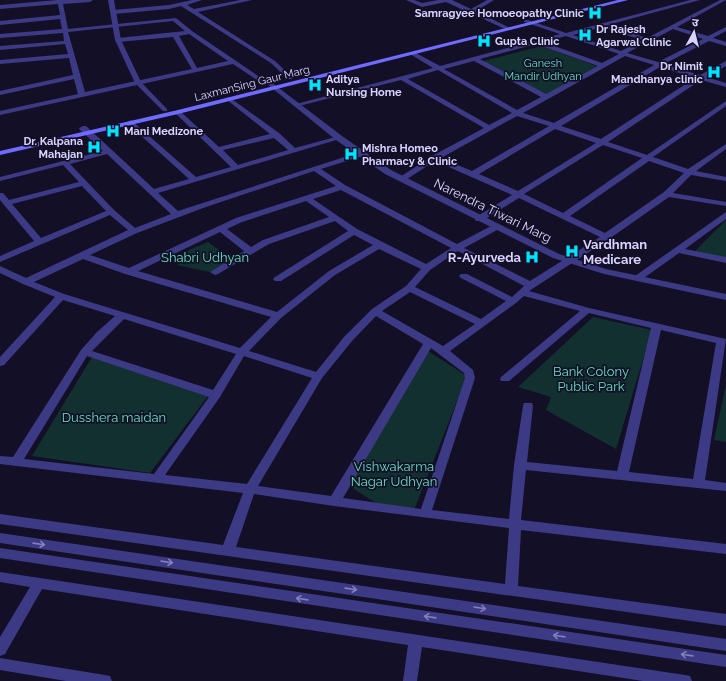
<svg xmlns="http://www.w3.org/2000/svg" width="726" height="681" font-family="Raleway,'Noto Sans Devanagari',sans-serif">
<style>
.green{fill:#12302f}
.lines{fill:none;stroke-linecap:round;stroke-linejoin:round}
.minor{fill:#3d3a85;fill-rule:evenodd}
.tertiary{fill:#3d3a85;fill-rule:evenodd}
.secondary{fill:#6f6bff;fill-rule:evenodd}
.oneway{stroke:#837fbc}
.labels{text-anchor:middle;stroke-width:3.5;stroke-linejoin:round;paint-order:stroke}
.far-poi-label{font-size:11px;font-weight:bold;fill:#d9d4ff;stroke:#130f26;text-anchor:start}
.far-park-label{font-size:11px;fill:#5fe0c0;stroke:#130f26}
.far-street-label{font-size:11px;fill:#d9d4ff;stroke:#130f26}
.street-label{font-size:13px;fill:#d9d4ff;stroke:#130f26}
.poi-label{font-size:13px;font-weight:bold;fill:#d9d4ff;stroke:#130f26;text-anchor:start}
.park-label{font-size:13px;fill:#5fe0c0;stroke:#130f26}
</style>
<rect width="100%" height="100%" fill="#130f26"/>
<g class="green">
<polygon points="542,46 601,68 545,95 479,62"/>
<polygon points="726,220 726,260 695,253 696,250"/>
<polygon points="208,242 233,260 214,273 177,265 189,250"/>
<polygon points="593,317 652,330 616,449 546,410 551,397 518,387"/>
<polygon points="428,351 467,376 414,510 376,503 349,486"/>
<polygon points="92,357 208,396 150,473 32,456"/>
<polygon points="726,384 726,442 714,440"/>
</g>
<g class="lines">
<g class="minor">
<path d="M57,0H93L90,2L63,4L68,29L176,18L192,31L261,78L272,83L269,85L257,80L233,64L0,115V111L78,94L74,79L0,95V91L73,75L69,58L0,64V60L68,54L65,44L0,50V46L64,41L63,33L0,38V34L62,29L60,19L0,25V21L60,15L58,4L0,9V5ZM173,21L185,31L118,38L115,40L118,42L173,37L192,69L85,92L68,32ZM189,34L228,61L197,68L179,36Z"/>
<polygon points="192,0 202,0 187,5 194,9 240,0 252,0 198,12 275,61 292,77 292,79 288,79 271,63 181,6 169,9 114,14 111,12 114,10 169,5"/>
<polygon points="406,0 414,0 422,3 438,0 452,0 471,9 487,0 494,0 476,11 512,29 507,30 466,11 436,18 436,16 461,9 446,2 422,7"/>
<path d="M690,0H700L608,25L647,38L720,0H726L677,27L708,36L726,27V31L713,38L726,42V46L709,41L664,64L700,75L726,61V66L706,77L726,83V87L701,80L608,142L647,155L726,101V106L653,157L688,169L726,144V149L696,171L726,177V181L691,175L673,193L726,202V206L669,197L609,239L529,291L589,308L726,339L705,480L726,483V491L526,470L521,520L726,544V554L521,530L518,586L726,614V626L0,524V514L223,545L243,493L0,464V456L13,457L81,350L97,332L115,316L63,300L4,365L0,366V357L55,297L23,284L0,273V266L26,278L128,230L110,215L0,262V256L34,241L0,200V193H3L9,200L79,182L63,165L0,181V177L103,151L80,130L79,128L83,126H86L154,189L189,179L128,124L127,122L131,120L196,177L231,167L174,112L178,110L180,111L219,147L270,134L227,100V98L229,97L279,133L295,148L339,136L343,138L158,193L178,211L363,151H366V155L321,169L345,185L457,244L493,225H499L500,227L499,229L464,248L530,281L600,237L519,198L482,221H476L475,219L476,217L512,195L435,161L404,181H401L397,179L432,156L484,128L401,80L299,106L296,104L433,68L410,54V52H414L440,66L560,34L524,22V20H528L566,33ZM602,27L642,40L621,51L573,35ZM673,29L703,39L658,62L627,53ZM566,36L619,54L602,63L543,42ZM536,44L598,66L546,94L480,59ZM625,56L654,65L554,123L523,113ZM474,61L541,97L517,110L444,69ZM660,67L695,78L601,139L561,126ZM438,70L512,113L489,125L408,79ZM517,116L549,126L472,171L441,158ZM555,129L596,143L518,191L479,174ZM274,138L288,150L238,165L223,150ZM603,145L642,158L563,213L524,194ZM107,154L171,214L135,228L114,210L70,164ZM649,161L684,173L664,192L605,233L570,216ZM314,171L336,186L236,218L129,268L90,255L137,233L203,208ZM82,186L106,211L41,238L12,204ZM341,190L451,248L426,264L357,229L313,199ZM306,201L329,217L263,240L251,247L227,229L242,222ZM335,221L348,231L275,277L273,279L275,281H281L354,235L373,245L329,271L277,312L138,271L220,232L244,251L210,272L215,275L218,274L269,244ZM379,249L421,269L406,286L372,309L344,337L316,372L249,351L281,318L335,275ZM458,251L524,286L512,297L467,274H461L459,276L461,278L506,301L481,319L415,287L430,270ZM83,259L125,274L271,317L240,348L64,294L34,282ZM410,292L475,324L443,346L382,311ZM524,296L580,311L501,377L500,379L501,381H509L589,313L651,328L617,471L527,462L533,406L532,403H524L523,406L514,465L509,519L432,510L475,378L473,370L450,351L516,303ZM376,316L423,344L331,496L258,486L322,378L352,341ZM124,319L236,354L213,390L92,351ZM661,330L716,343L693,479L629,472ZM431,348L464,373L465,378L421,509L343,498ZM87,356L209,397L154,474L24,459ZM244,356L312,378L247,484L165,475L220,397ZM254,494L334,506L509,528L505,584L236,547Z"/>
<polygon points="726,212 726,219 685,249 726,257 726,263 679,253 641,280 635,280 633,278 635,276"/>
<polygon points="0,572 685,675 690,676 692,681 643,681 422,647 417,681 403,681 408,645 42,589 5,654 0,656 0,637 30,587 0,582"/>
<polygon points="0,658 105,675 110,676 112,681 66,681 0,670"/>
</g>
<g class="tertiary">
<polygon points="108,0 114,0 121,40 141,82 167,109 167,111 163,111 135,83 115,40"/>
<polygon points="267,82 271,82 342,136 391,170 559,254 606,269 726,294 726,300 604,274 553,258 385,174 336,140 267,84"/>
<polygon points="0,533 726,639 726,651 0,543"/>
<polygon points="0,548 726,655 726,667 0,558"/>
</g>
<polygon class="secondary" points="618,0 628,0 178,114 0,155 0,151 178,110"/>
</g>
<defs><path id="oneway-shaft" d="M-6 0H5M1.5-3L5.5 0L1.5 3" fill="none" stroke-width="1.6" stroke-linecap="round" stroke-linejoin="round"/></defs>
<g class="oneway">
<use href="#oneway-shaft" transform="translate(39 544) rotate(8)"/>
<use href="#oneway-shaft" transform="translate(167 562) rotate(8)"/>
<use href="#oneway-shaft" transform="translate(351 589) rotate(8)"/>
<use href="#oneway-shaft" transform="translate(302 599) rotate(-172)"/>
<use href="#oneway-shaft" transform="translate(480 608) rotate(9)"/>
<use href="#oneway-shaft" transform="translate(430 617) rotate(-172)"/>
<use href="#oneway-shaft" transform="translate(559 636) rotate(-172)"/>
<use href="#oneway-shaft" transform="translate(687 655) rotate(-172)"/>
</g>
<defs>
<symbol id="hospital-bare" viewBox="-9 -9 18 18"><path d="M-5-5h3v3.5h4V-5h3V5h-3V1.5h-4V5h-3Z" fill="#00e5ff" stroke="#130f26" stroke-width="2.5" paint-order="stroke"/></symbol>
</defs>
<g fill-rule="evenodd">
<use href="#hospital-bare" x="585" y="3" width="20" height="20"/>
<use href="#hospital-bare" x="575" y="25" width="20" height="20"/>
<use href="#hospital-bare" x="474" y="31" width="20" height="20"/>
<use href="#hospital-bare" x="704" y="62" width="20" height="20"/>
<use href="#hospital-bare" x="305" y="75" width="20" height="20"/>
<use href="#hospital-bare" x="103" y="121" width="20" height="20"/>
<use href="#hospital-bare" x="84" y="137" width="20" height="20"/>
<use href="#hospital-bare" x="341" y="144" width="20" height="20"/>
<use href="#hospital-bare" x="562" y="241" width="20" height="20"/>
<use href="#hospital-bare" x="522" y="247" width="20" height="20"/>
</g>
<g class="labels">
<g class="far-poi-label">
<text x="584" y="17" text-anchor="end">Samragyee Homoeopathy Clinic</text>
<text x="596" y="33">Dr Rajesh<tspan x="596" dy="13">Agarwal Clinic</tspan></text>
<text x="495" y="45">Gupta Clinic</text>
<text x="703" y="70" text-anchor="end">Dr Nimit<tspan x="703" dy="13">Mandhanya clinic</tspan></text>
<text x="326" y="83">Aditya<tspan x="326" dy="13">Nursing Home</tspan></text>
<text x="124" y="135">Mani Medizone</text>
<text x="83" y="145" text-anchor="end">Dr. Kalpana<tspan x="83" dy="13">Mahajan</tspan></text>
<text x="362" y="152">Mishra Homeo<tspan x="362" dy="13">Pharmacy &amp; Clinic</tspan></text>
</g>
<g class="far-park-label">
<text x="543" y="67">Ganesh<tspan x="543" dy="13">Mandir Udhyan</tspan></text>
</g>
<g class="far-street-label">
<text transform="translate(252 83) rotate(-14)" y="4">LaxmanSing Gaur Marg</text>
</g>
<g class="street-label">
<text transform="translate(493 210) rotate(26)" y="5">Narendra Tiwari Marg</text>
</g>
<g class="poi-label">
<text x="583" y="249">Vardhman<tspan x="583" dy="15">Medicare</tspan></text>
<text x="521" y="262" text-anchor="end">R-Ayurveda</text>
</g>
<g class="park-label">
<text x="205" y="262">Shabri Udhyan</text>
<text x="591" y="376">Bank Colony<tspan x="591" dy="15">Public Park</tspan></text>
<text x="114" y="422">Dusshera maidan</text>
<text x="394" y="471">Vishwakarma<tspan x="394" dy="15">Nagar Udhyan</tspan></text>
</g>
</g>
<g transform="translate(694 32) rotate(7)" stroke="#130f26" stroke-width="3" paint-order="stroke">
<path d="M0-3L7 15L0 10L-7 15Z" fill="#d9d4ff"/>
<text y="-6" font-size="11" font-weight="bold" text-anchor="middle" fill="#d9d4ff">उ</text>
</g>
</svg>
